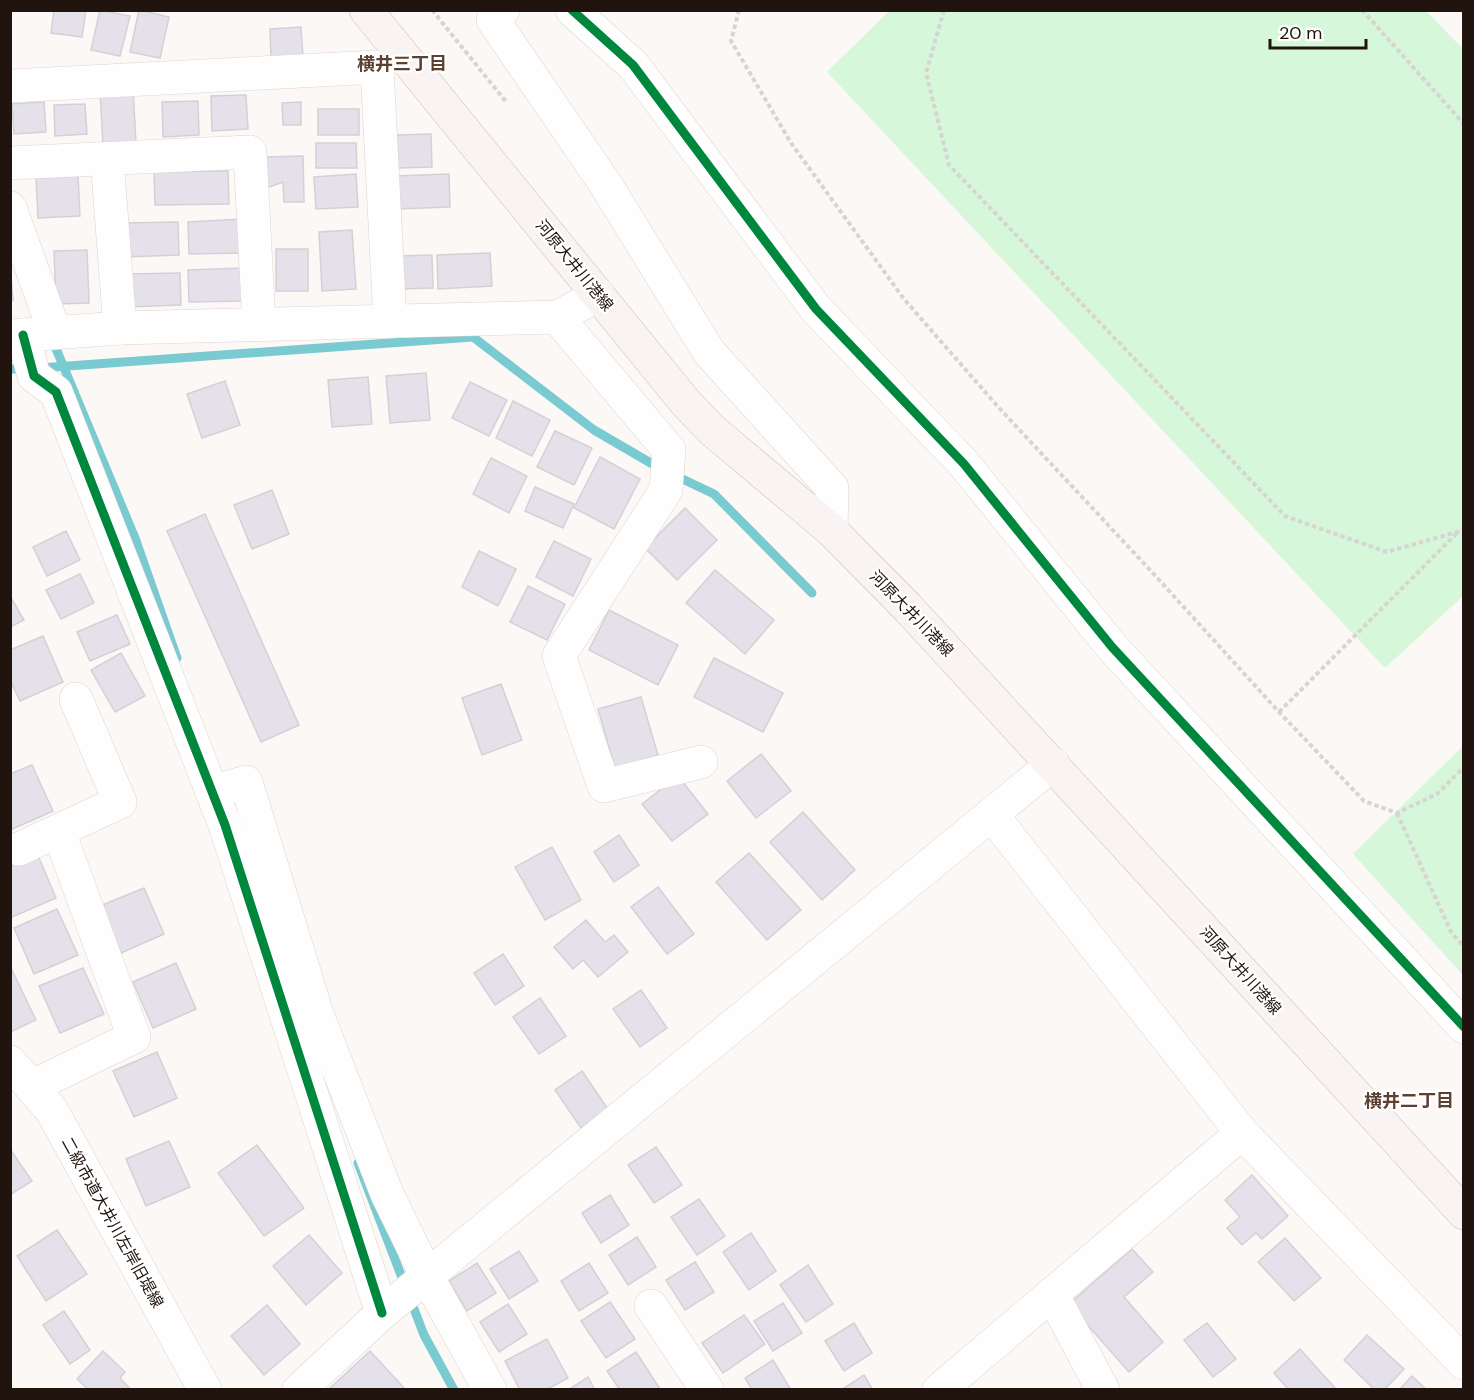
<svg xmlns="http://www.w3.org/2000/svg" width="1474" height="1400" font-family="'DM Sans','Noto Sans JP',sans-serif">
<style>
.green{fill:#d6f7da}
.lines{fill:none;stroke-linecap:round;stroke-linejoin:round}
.stream{stroke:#7acad2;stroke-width:9}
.building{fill:#e5e1eb;stroke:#d4d0d6;stroke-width:1.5}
.minor-casing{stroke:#ddd4d0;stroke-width:34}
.major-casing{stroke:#c8bdbb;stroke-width:34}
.path{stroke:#d7d4d3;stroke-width:4;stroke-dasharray:4.5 3;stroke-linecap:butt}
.minor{stroke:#fffefe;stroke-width:33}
.major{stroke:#f9f4f3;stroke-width:33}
.cycleway-casing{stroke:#fff;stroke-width:13}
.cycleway{stroke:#00873e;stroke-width:9}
.labels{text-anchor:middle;stroke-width:4.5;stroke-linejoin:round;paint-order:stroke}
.street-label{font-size:16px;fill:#21140e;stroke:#fff}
.neighbourhood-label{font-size:18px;font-weight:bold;fill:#5e4031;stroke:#fff}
</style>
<rect width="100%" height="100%" fill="#fcf8f6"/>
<g class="green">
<polygon points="889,11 1426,11 1463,49 1463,596 1385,668 827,72"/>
<polygon points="1463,746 1463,975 1353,854"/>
</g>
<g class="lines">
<g class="stream">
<polyline points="52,339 135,538 177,658"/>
<polyline points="40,368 473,337 594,430 661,469"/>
<polyline points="10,369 26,369"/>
<polyline points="674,475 714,494 812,593"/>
<polyline points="358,1163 424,1335 454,1390"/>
</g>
</g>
<g class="building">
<polygon points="54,10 86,10 82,37 51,33"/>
<polygon points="100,10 130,16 120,56 91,50"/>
<polygon points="139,10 169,17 160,58 130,52"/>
<polygon points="301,27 303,57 271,59 270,29"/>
<polygon points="133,89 136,143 103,145 100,91"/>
<polygon points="246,95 248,129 212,131 211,96"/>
<polygon points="198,101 199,135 163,137 162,102"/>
<polygon points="44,102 46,132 14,134 12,104"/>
<polygon points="301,102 301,125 283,125 282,103"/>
<polygon points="85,104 87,134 55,136 54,105"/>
<rect x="318" y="109" width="41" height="26"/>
<polygon points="431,134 432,167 398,168 397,135"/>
<polygon points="316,143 356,143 357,168 316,168"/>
<polygon points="303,156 304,202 284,202 283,182 267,188 266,157"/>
<polygon points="228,171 229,204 155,205 154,172"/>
<polygon points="356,174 358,207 316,209 314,177"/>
<polygon points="449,174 450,207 397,209 395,176"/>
<polygon points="78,176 80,216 38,218 36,178"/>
<polygon points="242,219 243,253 189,254 188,222"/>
<polygon points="178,222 179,255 125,257 124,223"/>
<polygon points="352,230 356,289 322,291 319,232"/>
<rect x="276" y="249" width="32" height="42"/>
<polygon points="87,250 89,303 56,304 54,251"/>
<polygon points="490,253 492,286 438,289 437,255"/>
<polygon points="432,255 433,288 398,289 397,256"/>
<polygon points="10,266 13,300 10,300"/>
<polygon points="242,268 243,301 189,302 188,270"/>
<polygon points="180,273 181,305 127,307 126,274"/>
<polygon points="426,373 430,420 390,423 386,376"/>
<polygon points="368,377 372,424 332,427 328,380"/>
<polygon points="225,381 240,425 202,438 187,394"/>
<polygon points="470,382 507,400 489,436 452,418"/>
<polygon points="513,401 550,420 532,456 496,438"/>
<polygon points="555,431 592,448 574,485 537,467"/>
<polygon points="600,457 640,479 614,529 574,508"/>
<polygon points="491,458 527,476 509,513 473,494"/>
<polygon points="535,487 574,504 563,528 525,511"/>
<polygon points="272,490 289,534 252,549 234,505"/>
<polygon points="685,508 717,540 677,580 645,548"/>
<polygon points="205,514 299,725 261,742 167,531"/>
<polygon points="66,531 80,560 47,576 33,547"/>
<polygon points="554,541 591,559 573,596 536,577"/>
<polygon points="479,551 516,569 498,606 462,587"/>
<polygon points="715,570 774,620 745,654 686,603"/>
<polygon points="80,574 94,603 61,619 46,590"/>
<polygon points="528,586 565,604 547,640 510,622"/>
<polygon points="10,596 24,620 10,627"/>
<polygon points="609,610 678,645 658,685 589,650"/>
<polygon points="117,615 130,644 90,661 77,632"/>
<polygon points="43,636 63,682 20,701 10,680 10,650"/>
<polygon points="121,653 145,696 115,712 91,670"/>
<polygon points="714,658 783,693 763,732 694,697"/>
<polygon points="501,684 522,740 482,755 462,698"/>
<polygon points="641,697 658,755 615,768 598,709"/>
<polygon points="761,754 791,791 756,818 727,781"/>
<polygon points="32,765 53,811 10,830 10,774"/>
<polygon points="678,776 708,814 672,841 642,804"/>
<polygon points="803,812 855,870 822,900 770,842"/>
<polygon points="619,835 639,865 614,882 594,852"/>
<polygon points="552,847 581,900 545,920 515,867"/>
<polygon points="36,851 56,898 12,917 10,912 10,862"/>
<polygon points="749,853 801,910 767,940 716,882"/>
<polygon points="658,887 694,934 667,954 631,907"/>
<polygon points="144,888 164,934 121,953 100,906"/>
<polygon points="57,909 78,955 34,974 14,928"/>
<polygon points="586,920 605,942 614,935 628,952 598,977 583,960 573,969 554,947"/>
<polygon points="503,954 524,986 495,1005 474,973"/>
<polygon points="176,963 196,1009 153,1028 133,982"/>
<polygon points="10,966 36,1020 10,1032"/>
<polygon points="83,968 104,1014 60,1033 39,986"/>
<polygon points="641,990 667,1028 640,1047 613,1009"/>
<polygon points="540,998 566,1036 539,1054 513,1017"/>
<polygon points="157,1052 177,1098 134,1117 113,1071"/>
<polygon points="582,1071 608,1109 581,1128 555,1090"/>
<polygon points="169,1141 190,1187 146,1206 126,1159"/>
<polygon points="257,1145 304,1208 264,1236 218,1173"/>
<polygon points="656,1147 682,1185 654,1203 628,1165"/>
<polygon points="10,1149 32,1181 10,1195"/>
<polygon points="1252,1175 1288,1216 1262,1239 1256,1233 1242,1245 1227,1228 1240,1217 1225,1200"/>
<polygon points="610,1195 629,1225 601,1243 582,1213"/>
<polygon points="699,1199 725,1236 697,1255 671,1217"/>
<polygon points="57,1230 87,1274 46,1301 17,1256"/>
<polygon points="751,1233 776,1271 749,1290 723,1252"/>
<polygon points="309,1235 342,1273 306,1305 273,1266"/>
<polygon points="637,1237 656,1267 628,1285 609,1255"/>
<polygon points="1285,1238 1321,1278 1294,1301 1258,1262"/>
<polygon points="1132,1249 1153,1272 1124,1297 1163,1342 1129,1372 1069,1304"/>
<polygon points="519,1251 538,1281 509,1299 490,1269"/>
<polygon points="695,1262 714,1292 685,1310 666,1280"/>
<polygon points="477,1263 496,1293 467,1311 449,1281"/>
<polygon points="589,1263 608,1293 579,1311 561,1281"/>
<polygon points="808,1265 833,1304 806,1322 780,1285"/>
<polygon points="610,1302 635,1339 606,1358 581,1321"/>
<polygon points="783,1303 802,1333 773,1351 754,1321"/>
<polygon points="508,1304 527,1334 499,1352 480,1322"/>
<polygon points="267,1305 300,1344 264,1375 231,1336"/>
<polygon points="64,1311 90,1350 70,1364 43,1325"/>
<polygon points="744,1315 765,1344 723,1373 702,1343"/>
<polygon points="854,1323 872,1353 844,1371 825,1341"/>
<polygon points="1207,1323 1236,1359 1213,1377 1184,1340"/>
<polygon points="1367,1335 1404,1369 1384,1390 1375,1390 1344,1360"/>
<polygon points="547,1339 568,1378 546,1390 520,1390 505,1361"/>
<polygon points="1300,1349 1336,1389 1289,1390 1274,1373"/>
<polygon points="103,1351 125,1372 120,1378 131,1390 89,1390 77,1379"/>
<polygon points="370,1351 405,1389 328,1390"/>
<polygon points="636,1352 660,1389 660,1390 620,1390 607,1371"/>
<polygon points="773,1360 791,1390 752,1390 745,1378"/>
<polygon points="864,1375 873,1390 841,1390"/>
<polygon points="1412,1376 1427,1390 1399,1390"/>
<polygon points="588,1377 595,1390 568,1390"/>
</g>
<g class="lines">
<defs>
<g id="minor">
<polyline points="503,10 493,20 606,185 709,352 832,488 831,530"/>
<polyline points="572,10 633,65 816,309 964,464 1112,647 1464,1027"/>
<polyline points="10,86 377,67 390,321"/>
<polyline points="107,159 120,328"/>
<polyline points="10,163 250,152 259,325"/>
<polyline points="10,208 55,333"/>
<polyline points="557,317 669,450 666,490 559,656 604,786 701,762"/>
<polyline points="23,335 34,376 56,392 225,825 382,1313"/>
<polyline points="10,336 120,328 557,317 599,295"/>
<polyline points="212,792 246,782 317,1014 387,1194 427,1276 490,1390"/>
<polyline points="992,815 1242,1133 1464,1363"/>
<polyline points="19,849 120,802 76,699"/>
<polyline points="10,1062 52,1111 205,1390"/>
<polyline points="31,1087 134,1037 59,832"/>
<polyline points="1052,1294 1103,1390"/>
<polyline points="651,1306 707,1390"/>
<polyline points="299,1390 382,1313 427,1276 1053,764"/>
<polyline points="939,1390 1242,1133"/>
</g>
<polyline id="major" points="366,10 686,403 712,430 831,530 908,608 1464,1213"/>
</defs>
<use href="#minor" class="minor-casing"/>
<use href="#major" class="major-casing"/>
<g class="path">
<polyline points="432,10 507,103"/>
<polyline points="739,10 731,41 791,143 904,299 1000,409 1151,571 1279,712 1364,801 1397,813 1437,794 1464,767"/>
<polyline points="944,10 926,73 949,165 1285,516 1387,552 1464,530"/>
<polyline points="1362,10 1464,124"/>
<polyline points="1279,712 1458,532"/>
<polyline points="1397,813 1451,932 1464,947"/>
</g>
<use href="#minor" class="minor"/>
<use href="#major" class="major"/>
<defs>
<g id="cycleway">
<polyline points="572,10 633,65 816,309 964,464 1112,647 1464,1027"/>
<polyline points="23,335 34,376 56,392 225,825 382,1313"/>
</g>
</defs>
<use href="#cycleway" class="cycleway-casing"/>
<use href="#cycleway" class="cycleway"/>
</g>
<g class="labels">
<g class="street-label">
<text transform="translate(575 265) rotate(51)" y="6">河原大井川港線</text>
<text transform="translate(912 613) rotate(46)" y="6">河原大井川港線</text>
<text transform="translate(1241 970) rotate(48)" y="6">河原大井川港線</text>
<text transform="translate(113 1222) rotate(61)" y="6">二級市道大井川左岸旧堤線</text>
</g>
<g class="neighbourhood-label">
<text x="402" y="70">横井三丁目</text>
<text x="1409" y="1107">横井二丁目</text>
</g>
</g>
<rect width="1474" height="1400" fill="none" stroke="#21140e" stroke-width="24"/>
<path d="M1270 39v9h96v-9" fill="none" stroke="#21140e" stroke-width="3"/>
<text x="1279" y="39" font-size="18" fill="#21140e" stroke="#ffffff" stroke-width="4.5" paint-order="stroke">20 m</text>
</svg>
